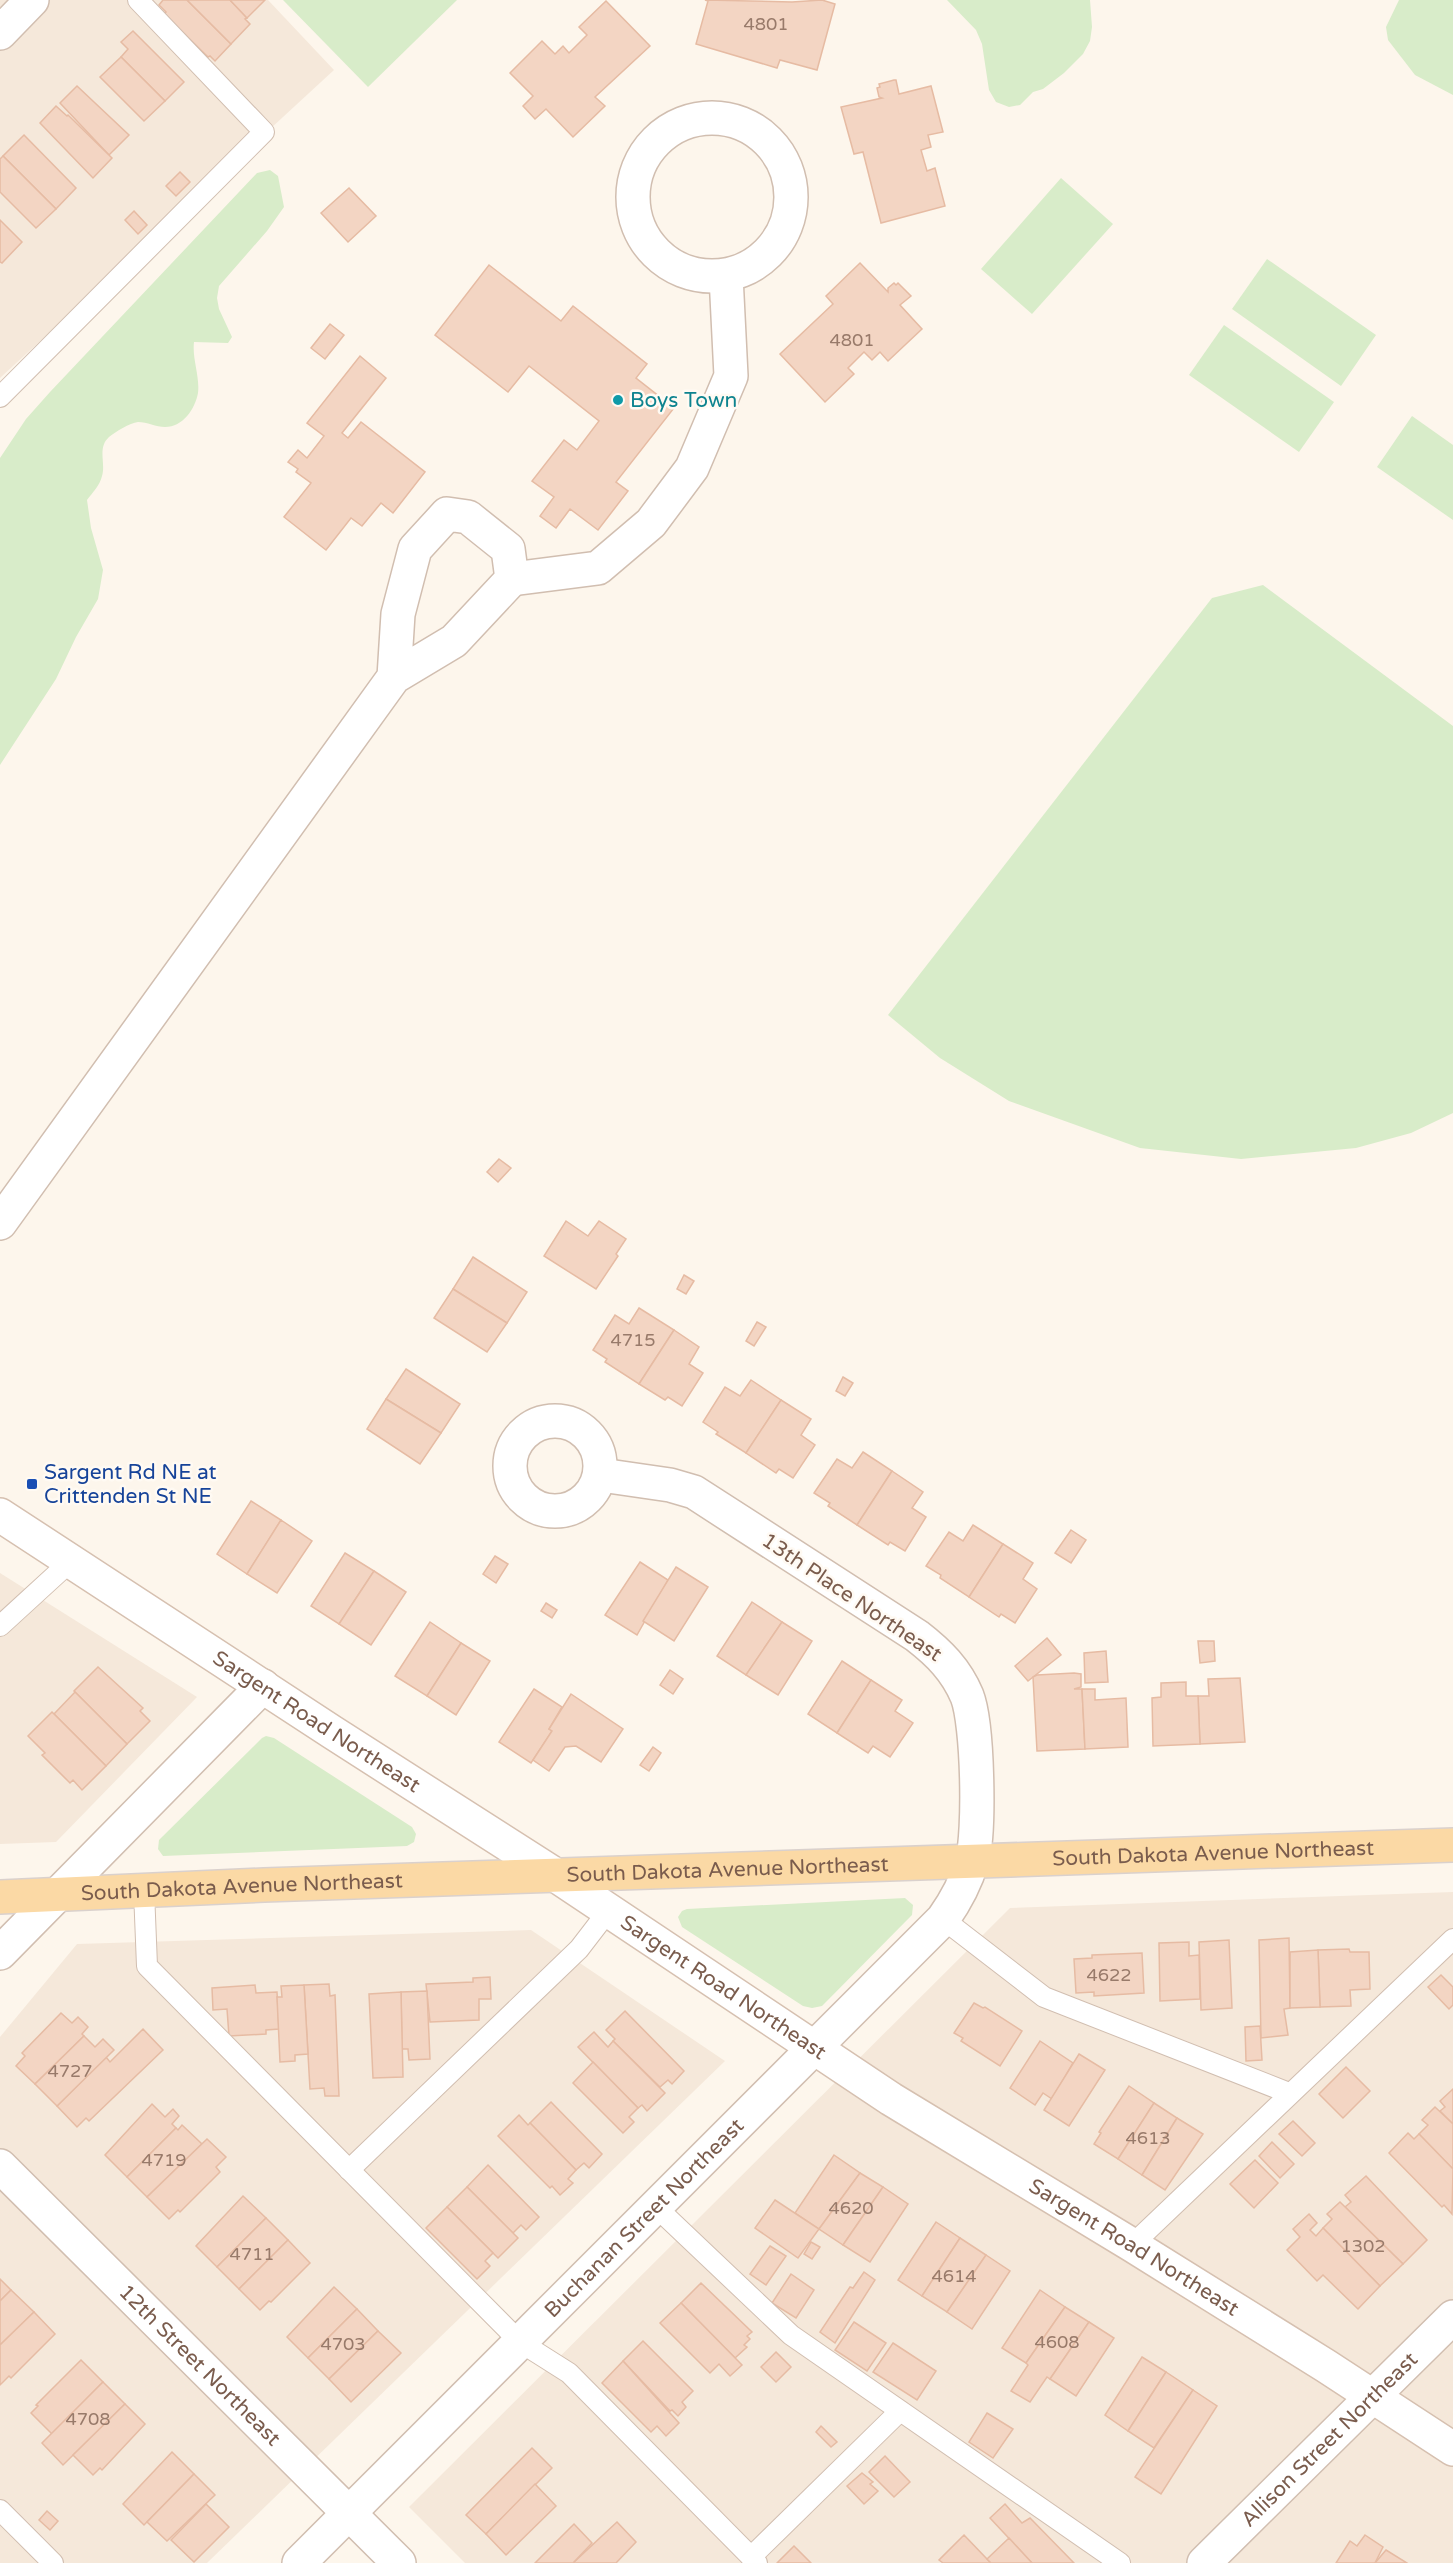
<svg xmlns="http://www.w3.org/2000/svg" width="1453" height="2563" font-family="'Varela Round',sans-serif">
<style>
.residential{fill:#f5e8da}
.green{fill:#d8ecc9}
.building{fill:#f3d5c3;stroke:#e6bba3;stroke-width:1.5}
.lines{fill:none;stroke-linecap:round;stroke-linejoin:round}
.lane-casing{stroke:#d1beb0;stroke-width:22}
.street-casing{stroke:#d1beb0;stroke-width:36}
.secondary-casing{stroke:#d6c0b0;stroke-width:36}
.primary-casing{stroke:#dad1cd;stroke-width:36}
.lane{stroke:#fff;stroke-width:20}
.street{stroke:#fff;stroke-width:33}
.secondary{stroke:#fff;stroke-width:33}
.primary{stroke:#fbd9a5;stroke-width:33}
.culture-dot{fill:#0f9aa8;stroke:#fffaf3;stroke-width:2}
.transit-dot{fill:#1a4fb4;stroke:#fffaf3;stroke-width:2}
.labels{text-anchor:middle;stroke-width:5;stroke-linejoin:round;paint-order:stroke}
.number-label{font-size:18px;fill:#987a6a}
.culture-label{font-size:21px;fill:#0d838f;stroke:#fffaf3;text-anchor:start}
.transit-label{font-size:21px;fill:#164399;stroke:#fffaf3;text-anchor:start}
.street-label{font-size:21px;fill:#7a5c4d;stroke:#fffaf3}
</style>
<rect width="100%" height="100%" fill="#fdf6ec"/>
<g class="residential">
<polygon points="0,0 268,0 334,70 0,378"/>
<polygon points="0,1573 197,1697 56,1842 0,1844"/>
<polygon points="1453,1892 1453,2563 465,2563 409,2507 1010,1908"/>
<polygon points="531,1930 725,2061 207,2563 0,2563 0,2037 77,1944"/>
</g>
<g class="green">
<polygon points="283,0 457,0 368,87"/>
<polygon points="947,0 1090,0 1092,27 1090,41 1083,54 1064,73 1043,89 1033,92 1020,105 1009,107 996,102 989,90 982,44 976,30"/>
<polygon points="1399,0 1453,0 1453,95 1415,75 1388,40 1386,27"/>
<path d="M270,170L278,176L284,207L267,231L219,286L217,298L219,309L232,337L228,343L194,342C192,359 200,376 198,393C195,409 183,427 165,427C156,427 147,422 138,422C130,423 115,432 109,437C97,448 106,463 102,476C100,485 93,492 87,500L91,528L103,570L98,599L76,637L56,679L0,765V458L26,419L50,392L257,173Z"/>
<polygon points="1061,178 1113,224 1032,314 981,269"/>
<polygon points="1267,259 1376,335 1341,386 1232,309"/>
<polygon points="1224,325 1334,402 1299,452 1189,375"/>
<polygon points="1412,416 1453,445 1453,520 1377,467"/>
<polygon points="1263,585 1453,726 1453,1113 1411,1133 1356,1148 1241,1159 1140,1148 1009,1101 940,1058 888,1015 1212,598"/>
<polygon points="266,1736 274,1738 412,1827 416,1834 414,1842 407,1846 163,1856 158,1849 159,1840 262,1738"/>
<polygon points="905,1898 913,1905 912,1915 822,2006 812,2008 803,2006 682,1927 678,1917 682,1911 687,1909"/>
</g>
<g class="building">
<polygon points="163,0 187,0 231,44 215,61 210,56 208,57 164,14 166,12 159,5"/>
<polygon points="187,0 230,0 247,18 245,19 250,24 231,44"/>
<polygon points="230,0 265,0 247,18"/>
<polygon points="705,0 792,2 822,0 835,4 817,70 780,60 777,68 696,44 708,1"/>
<polygon points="606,1 650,46 595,97 605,106 573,137 546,109 535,119 523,106 533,96 510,73 542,41 555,54 563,46 569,53 587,35 579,27"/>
<polygon points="133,31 184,82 165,101 121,57 128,49 121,42"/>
<polygon points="121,57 165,101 144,121 100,77"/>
<polygon points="894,80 896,80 899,94 931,86 943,132 928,135 931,147 921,150 927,171 935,168 945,206 881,223 863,152 854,154 841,107 882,98 879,97 877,88 880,87 879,84"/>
<polygon points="77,86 129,135 109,155 60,103"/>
<polygon points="56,106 67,116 68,115 112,158 93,178 40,123"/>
<polygon points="24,135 76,188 56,209 3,156"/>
<polygon points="3,156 56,209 36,228 0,192 0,159"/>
<polygon points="180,172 190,182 176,196 166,186"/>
<polygon points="349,188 376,216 348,242 321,213"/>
<polygon points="134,211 147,225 138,234 125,220"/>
<polygon points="0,220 22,242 2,263 0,262"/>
<polygon points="860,263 888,292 888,288 894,283 896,285 898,283 911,296 900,305 922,329 888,361 880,352 872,360 864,352 848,368 854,374 825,402 780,354 833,304 826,296"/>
<polygon points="489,265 561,321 573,306 647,364 636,378 674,408 616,482 628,491 598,530 570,509 556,528 540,516 554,497 532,481 564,440 577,450 599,421 529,366 508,392 435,335"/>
<polygon points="330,324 344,335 325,359 311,348"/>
<polygon points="360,356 386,378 342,433 348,438 361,422 425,472 393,513 381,503 362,526 351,518 326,550 284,517 311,483 296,472 298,469 288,462 298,450 307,458 324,436 307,423"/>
<polygon points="499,1159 511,1168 498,1182 487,1172"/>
<polygon points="566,1221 588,1236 599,1221 626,1239 616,1254 618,1256 596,1289 544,1256"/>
<polygon points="473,1257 527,1292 507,1323 453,1289"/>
<polygon points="684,1275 694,1281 686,1294 677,1289"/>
<polygon points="453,1289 507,1323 487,1352 434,1318"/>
<polygon points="639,1308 674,1330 639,1384 605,1362 607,1359 593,1350 615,1315 629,1324"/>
<polygon points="757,1322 766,1327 754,1346 746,1341"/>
<polygon points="674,1330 699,1347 689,1364 703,1373 682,1406 668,1397 665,1400 639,1384"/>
<polygon points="406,1369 460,1404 441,1433 386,1399"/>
<polygon points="843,1377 853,1383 845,1396 836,1391"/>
<polygon points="751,1380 781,1400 746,1453 716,1434 718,1432 703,1422 725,1387 740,1396"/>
<polygon points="386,1399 441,1433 420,1464 367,1429"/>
<polygon points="781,1400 811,1419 801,1435 815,1445 793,1478 779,1469 776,1473 746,1453"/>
<polygon points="863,1452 892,1471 857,1525 828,1506 830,1503 814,1493 837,1459 852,1468"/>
<polygon points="892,1471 923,1492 912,1508 926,1517 905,1551 890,1542 888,1545 857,1525"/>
<polygon points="251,1501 281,1520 247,1574 217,1554"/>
<polygon points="281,1520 312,1541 277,1593 247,1574"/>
<polygon points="973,1525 1003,1544 969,1597 940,1578 941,1575 926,1566 949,1532 963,1541"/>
<polygon points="1071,1530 1086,1540 1071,1563 1055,1553"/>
<polygon points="1003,1544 1033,1563 1023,1579 1037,1589 1015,1623 1001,1614 999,1617 969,1597"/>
<polygon points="345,1553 374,1571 339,1624 311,1606"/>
<polygon points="495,1556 508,1564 496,1583 483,1574"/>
<polygon points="640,1562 668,1580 637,1635 605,1615"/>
<polygon points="676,1567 708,1587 674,1641 643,1621"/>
<polygon points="374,1571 406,1592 371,1645 339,1624"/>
<polygon points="752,1602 782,1622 746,1675 717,1656"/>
<polygon points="546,1603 557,1610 552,1618 541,1611"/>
<polygon points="430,1622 461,1643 427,1696 395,1676"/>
<polygon points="782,1622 812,1641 778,1695 746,1675"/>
<polygon points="1047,1638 1061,1655 1028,1681 1015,1666"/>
<polygon points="1198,1641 1214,1641 1215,1661 1200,1663"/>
<polygon points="461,1643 490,1661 456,1715 427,1696"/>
<polygon points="1106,1651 1108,1682 1085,1683 1084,1653"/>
<polygon points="842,1661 871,1680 837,1733 808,1714"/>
<polygon points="98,1667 143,1708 140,1711 150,1721 127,1744 74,1691"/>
<polygon points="670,1670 683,1679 673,1694 660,1685"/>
<polygon points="1074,1673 1081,1674 1081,1687 1074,1689 1082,1689 1085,1749 1037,1751 1033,1677 1037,1675"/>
<polygon points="1240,1678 1245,1742 1200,1744 1198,1696 1209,1696 1208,1679"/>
<polygon points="871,1680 902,1700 895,1711 913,1723 890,1757 873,1746 868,1753 837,1733"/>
<polygon points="1186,1682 1186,1696 1198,1696 1200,1744 1153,1746 1152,1698 1161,1697 1161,1683"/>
<polygon points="534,1689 562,1707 549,1729 552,1731 531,1763 499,1742"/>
<polygon points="1082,1689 1095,1689 1095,1700 1126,1698 1128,1747 1085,1749"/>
<polygon points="75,1692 127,1744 106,1766 54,1714"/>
<polygon points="571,1694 623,1729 601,1762 576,1746 565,1747 549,1771 533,1760 552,1731 549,1729"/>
<polygon points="52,1712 106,1766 82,1790 73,1780 70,1783 42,1755 45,1753 28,1736"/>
<polygon points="653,1747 661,1753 649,1771 640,1765"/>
<polygon points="1289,1938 1290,2008 1284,2009 1288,2035 1261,2038 1259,1940"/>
<polygon points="1229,1940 1232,2008 1201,2010 1199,1942"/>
<polygon points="1189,1942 1189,1956 1199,1955 1200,1999 1160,2001 1159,1943"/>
<polygon points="1349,1949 1350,1952 1369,1952 1370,1989 1350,1990 1351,2006 1320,2007 1318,1950"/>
<polygon points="1318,1950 1320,2007 1290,2008 1290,1952"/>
<polygon points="1142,1953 1144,1993 1094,1996 1094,1992 1076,1993 1074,1959 1092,1958 1092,1955"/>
<polygon points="1441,1975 1453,1987 1453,2005 1449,2009 1428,1987"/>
<polygon points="490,1977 491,1999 479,1999 479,2020 430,2022 426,1984 473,1982 473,1978"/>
<polygon points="329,1984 330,1996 335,1995 339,2096 325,2096 324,2088 310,2089 304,1985"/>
<polygon points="255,1985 256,1993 277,1992 279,2029 266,2030 266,2034 229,2036 227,2009 213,2010 212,1988"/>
<polygon points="304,1985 308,2054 295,2055 295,2061 280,2062 277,1997 282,1997 281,1986"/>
<polygon points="427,1991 430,2059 409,2060 408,2049 402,2049 401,1992"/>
<polygon points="401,1992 403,2077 373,2078 369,1994"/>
<polygon points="974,2003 983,2008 985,2007 1022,2031 1000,2066 961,2041 963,2038 954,2033"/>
<polygon points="625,2011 684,2071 672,2084 668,2080 660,2087 613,2041 615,2039 606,2030"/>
<polygon points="61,2013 72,2023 78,2017 88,2027 82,2034 84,2036 35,2084 16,2066 25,2056 22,2053"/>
<polygon points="1260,2026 1262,2060 1246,2061 1245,2027"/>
<polygon points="143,2029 163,2050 89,2121 86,2118 77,2127 57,2106 106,2057 110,2062"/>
<polygon points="594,2032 608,2047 613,2041 665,2093 647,2111 642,2105 638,2108 578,2047"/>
<polygon points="84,2036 95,2047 103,2039 114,2050 57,2106 35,2084"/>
<polygon points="1040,2041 1073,2063 1052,2099 1043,2093 1035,2105 1010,2088"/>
<polygon points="1079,2054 1105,2070 1069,2126 1044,2110"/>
<polygon points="593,2062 638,2108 629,2117 634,2122 623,2133 573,2083"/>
<polygon points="1346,2067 1370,2091 1343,2118 1319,2094"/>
<polygon points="1129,2086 1154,2103 1118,2159 1094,2144 1101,2133 1099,2132"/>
<polygon points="1453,2089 1453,2124 1440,2111 1445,2107 1440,2101"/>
<polygon points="551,2102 602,2154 589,2168 584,2163 576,2170 530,2123"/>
<polygon points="1154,2103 1177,2118 1142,2175 1118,2159"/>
<polygon points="152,2104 165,2117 173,2109 179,2116 172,2124 176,2128 127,2177 105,2155"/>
<polygon points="1435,2107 1453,2124 1453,2169 1419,2134 1428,2125 1422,2120"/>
<polygon points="519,2115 528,2125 530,2123 576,2170 568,2179 573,2183 560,2195 552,2186 550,2188 498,2136"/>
<polygon points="1177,2118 1203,2134 1165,2190 1142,2175"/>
<polygon points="1293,2121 1315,2143 1302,2156 1279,2134"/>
<polygon points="182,2125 202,2144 147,2197 127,2177 176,2128 178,2130"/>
<polygon points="1408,2133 1414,2139 1419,2134 1453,2169 1452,2214 1444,2205 1442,2207 1389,2153"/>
<polygon points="207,2139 226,2157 216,2167 220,2172 180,2212 178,2210 169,2219 147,2197"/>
<polygon points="1272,2142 1294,2164 1280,2178 1259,2156"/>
<polygon points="834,2155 860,2173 819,2229 795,2213"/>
<polygon points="1255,2160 1278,2183 1254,2208 1230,2184"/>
<polygon points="488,2165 539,2217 526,2230 521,2225 513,2233 467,2187"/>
<polygon points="860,2173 883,2187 843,2245 819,2229"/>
<polygon points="1366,2176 1427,2240 1403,2264 1345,2207 1351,2202 1345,2195"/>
<polygon points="467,2187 518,2238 498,2258 447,2207"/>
<polygon points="883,2187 908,2204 870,2262 843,2245"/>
<polygon points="243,2196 266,2218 217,2267 196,2246"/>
<polygon points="775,2200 819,2229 798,2258 755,2228"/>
<polygon points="1340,2202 1403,2264 1380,2286 1323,2228 1332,2219 1327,2214"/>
<polygon points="447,2207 493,2253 485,2261 490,2266 477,2279 426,2228"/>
<polygon points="1309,2214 1317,2223 1310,2230 1316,2236 1323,2228 1380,2286 1358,2309 1323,2275 1317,2281 1287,2250 1300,2237 1293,2229"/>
<polygon points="266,2218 288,2240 239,2289 217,2267"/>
<polygon points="936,2222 960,2238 922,2296 898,2280"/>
<polygon points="960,2238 986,2255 947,2312 922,2296"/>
<polygon points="288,2240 310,2263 271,2302 269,2301 260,2310 239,2289"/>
<polygon points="811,2242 820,2247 812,2259 804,2254"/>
<polygon points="770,2246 786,2256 766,2285 750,2274"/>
<polygon points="986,2255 1010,2271 972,2329 947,2312"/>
<polygon points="864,2272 875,2280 835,2343 820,2332 850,2287 853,2288"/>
<polygon points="791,2274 814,2290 796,2318 772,2303"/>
<polygon points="0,2279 11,2290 0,2301"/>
<polygon points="701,2283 752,2332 747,2336 750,2339 744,2345 747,2347 735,2358 681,2303"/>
<polygon points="334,2287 357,2309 308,2358 287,2337"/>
<polygon points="11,2290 34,2312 0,2345 0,2301"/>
<polygon points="1040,2290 1065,2307 1026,2363 1002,2348"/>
<polygon points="681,2303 742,2365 730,2376 719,2364 710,2373 660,2323"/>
<polygon points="1065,2307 1089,2322 1050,2379 1047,2377 1030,2402 1011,2391 1028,2365 1026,2363"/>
<polygon points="357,2309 378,2331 329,2379 308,2358"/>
<polygon points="34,2312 55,2334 11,2378 9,2376 0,2385 0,2345"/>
<polygon points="854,2322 886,2343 867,2371 835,2350"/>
<polygon points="1089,2322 1114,2338 1076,2396 1050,2379"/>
<polygon points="378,2331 401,2353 351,2402 329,2379"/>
<polygon points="643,2341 693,2391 682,2402 686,2407 678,2416 672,2410 670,2411 623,2361"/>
<polygon points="893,2343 936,2371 917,2400 873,2372"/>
<polygon points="776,2352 791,2367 776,2382 761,2367"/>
<polygon points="1142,2357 1166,2372 1128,2431 1105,2415"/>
<polygon points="81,2360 103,2382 52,2434 31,2413 38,2406 36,2405"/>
<polygon points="623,2361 679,2423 666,2436 657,2426 651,2432 602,2383"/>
<polygon points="1166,2372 1193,2390 1154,2448 1128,2431"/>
<polygon points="103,2382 125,2404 63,2465 42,2443"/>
<polygon points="1193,2390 1217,2406 1161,2494 1135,2477"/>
<polygon points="125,2404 145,2424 102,2470 100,2468 93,2475 73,2455"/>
<polygon points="987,2413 1013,2429 993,2458 969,2442"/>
<polygon points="821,2426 837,2442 831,2447 816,2432"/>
<polygon points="532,2448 552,2468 486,2534 466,2515"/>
<polygon points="172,2452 194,2474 144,2525 123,2504"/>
<polygon points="885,2456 910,2482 894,2497 869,2472"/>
<polygon points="862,2473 873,2482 870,2484 878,2491 864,2504 847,2486"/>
<polygon points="194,2474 215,2495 167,2541 147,2522"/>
<polygon points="535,2484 556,2506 506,2555 486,2534"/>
<polygon points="206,2504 229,2527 194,2562 171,2540"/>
<polygon points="1005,2504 1022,2523 1030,2518 1074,2563 1032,2563 990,2518"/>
<polygon points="47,2511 58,2521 50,2530 39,2520"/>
<polygon points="617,2522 636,2542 616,2563 573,2563"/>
<polygon points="574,2524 592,2543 573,2563 535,2563"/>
<polygon points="964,2535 987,2559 991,2563 943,2563 939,2560"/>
<polygon points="1365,2535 1383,2547 1375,2563 1336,2563 1350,2541 1357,2546"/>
<polygon points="1009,2538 1032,2563 991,2563 987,2559"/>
<polygon points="794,2546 811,2563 777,2563"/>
<polygon points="1386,2550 1407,2563 1375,2563"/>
</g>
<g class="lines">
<defs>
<g id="lane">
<polyline points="0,397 264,132 138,0"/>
<polyline points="0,1626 71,1561"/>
<polyline points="144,1891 147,1966 520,2342 569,2373 757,2563"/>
<polyline points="943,1919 1044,1997 1289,2093"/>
<polyline points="349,2170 579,1949 609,1910"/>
<polyline points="656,2207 791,2335 1120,2563"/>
<polyline points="1132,2245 1453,1939"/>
<polyline points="0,2510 53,2563"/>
<polyline points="751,2557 900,2411"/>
</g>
<g id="street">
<polyline points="0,33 32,0"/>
<circle cx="712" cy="197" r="79"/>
<polyline points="512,579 598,568 651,523 692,468 731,376 726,276"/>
<polyline points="0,1223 394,677 454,641 512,579 508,549 468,517 447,514 415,549 398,614 394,677"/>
<circle cx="555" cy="1466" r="45"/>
<polyline points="0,1953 263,1686"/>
<path id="s1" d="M0,2166L399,2563"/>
<path id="s2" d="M299,2563L943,1919C955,1902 966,1882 972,1861C980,1832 978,1724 967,1696C956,1670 939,1653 917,1636L694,1492L670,1485L601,1475"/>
<path id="s3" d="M1204,2563L1453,2317"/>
</g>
<g id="secondary">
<path id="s4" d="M0,1515L332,1732L557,1876L891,2099L1132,2245L1326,2366L1453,2449"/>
</g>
<g id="primary">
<path id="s5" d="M0,1897L264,1885L1453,1845"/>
</g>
</defs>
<use href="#lane" class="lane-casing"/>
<use href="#street" class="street-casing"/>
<use href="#secondary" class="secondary-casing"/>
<use href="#primary" class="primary-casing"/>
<use href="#lane" class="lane"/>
<use href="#street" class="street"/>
<use href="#secondary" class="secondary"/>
<use href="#primary" class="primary"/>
</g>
<circle class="culture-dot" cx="618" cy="400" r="6"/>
<rect class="transit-dot" x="26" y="1478" width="12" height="12" rx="3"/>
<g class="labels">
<g class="number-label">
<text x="766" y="30">4801</text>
<text x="852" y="346">4801</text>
<text x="633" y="1346">4715</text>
<text x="1109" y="1981">4622</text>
<text x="70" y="2077">4727</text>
<text x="1148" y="2144">4613</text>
<text x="164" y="2166">4719</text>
<text x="851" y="2214">4620</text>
<text x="1363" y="2252">1302</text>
<text x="252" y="2260">4711</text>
<text x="954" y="2282">4614</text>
<text x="1057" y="2348">4608</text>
<text x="343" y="2350">4703</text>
<text x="88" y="2425">4708</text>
</g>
<g class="culture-label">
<text x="630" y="407">Boys Town</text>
</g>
<g class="transit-label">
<text x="44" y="1479">Sargent Rd NE at<tspan x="44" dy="24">Crittenden St NE</tspan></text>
</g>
<g class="street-label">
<text transform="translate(852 1597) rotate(34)" y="7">13th Place Northeast</text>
<text dy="7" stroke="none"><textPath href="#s4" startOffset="378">Sargent Road Northeast</textPath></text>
<text dy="7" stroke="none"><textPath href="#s5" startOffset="1214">South Dakota Avenue Northeast</textPath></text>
<text dy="7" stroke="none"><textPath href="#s5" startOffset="728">South Dakota Avenue Northeast</textPath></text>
<text dy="7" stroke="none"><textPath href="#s5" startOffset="242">South Dakota Avenue Northeast</textPath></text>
<text dy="7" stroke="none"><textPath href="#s4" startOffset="864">Sargent Road Northeast</textPath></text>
<text dy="7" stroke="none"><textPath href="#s2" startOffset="488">Buchanan Street Northeast</textPath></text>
<text dy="7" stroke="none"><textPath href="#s4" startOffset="1350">Sargent Road Northeast</textPath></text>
<text dy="7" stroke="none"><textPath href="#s1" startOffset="282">12th Street Northeast</textPath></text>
<text dy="7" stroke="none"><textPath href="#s3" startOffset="176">Allison Street Northeast</textPath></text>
</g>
</g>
</svg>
